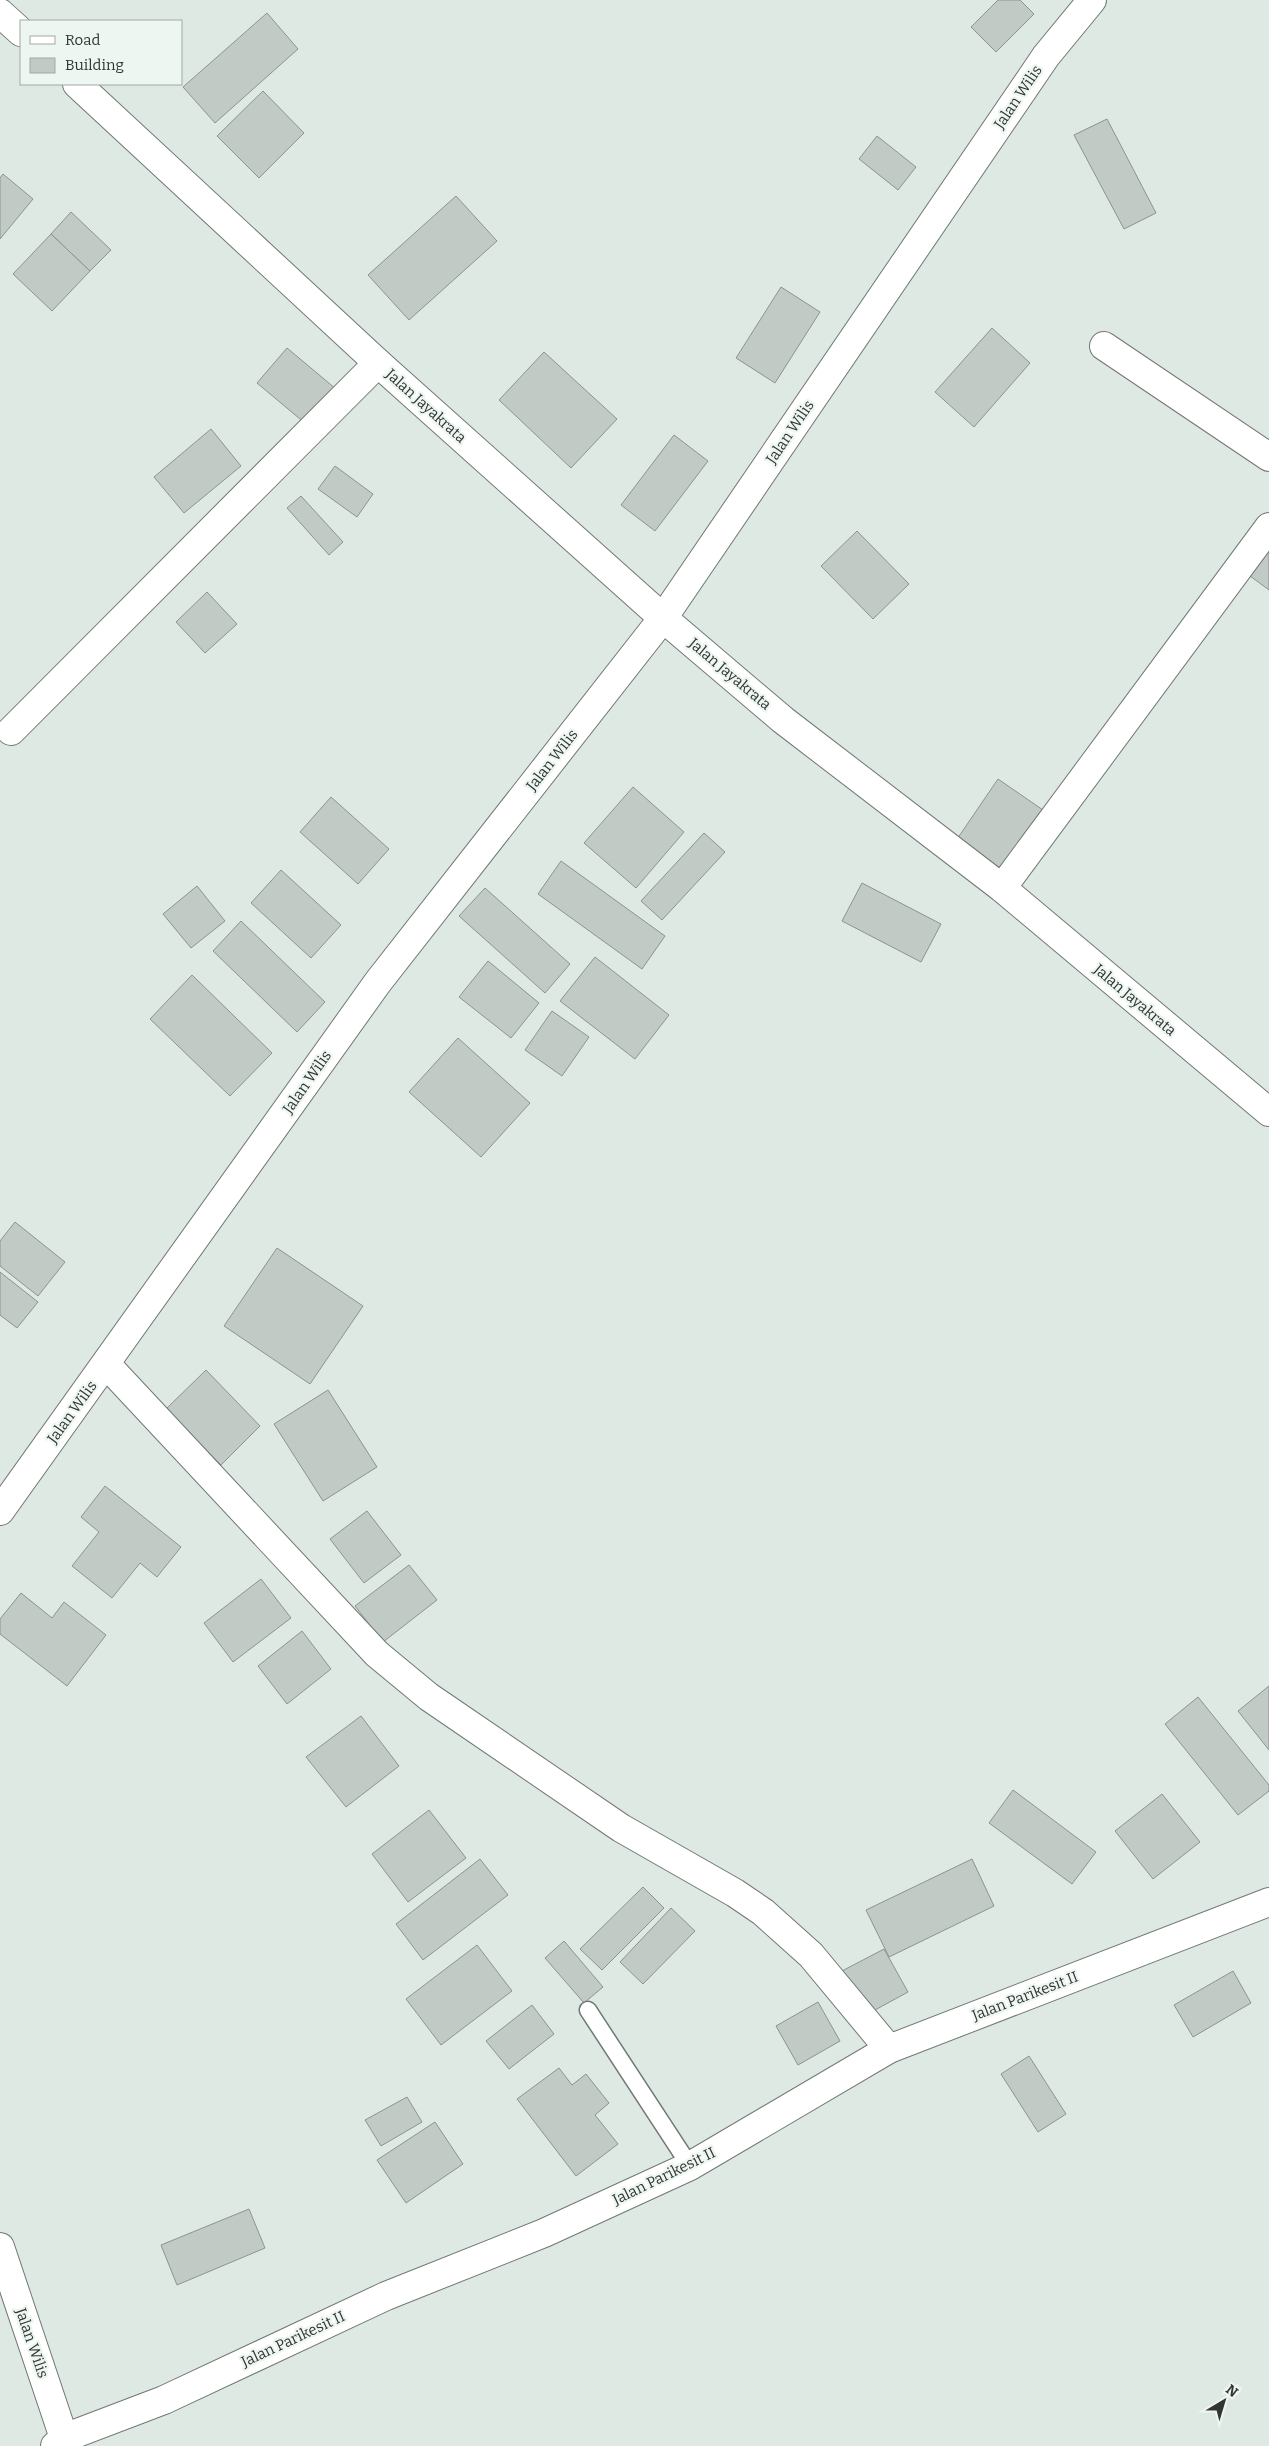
<svg xmlns="http://www.w3.org/2000/svg" width="1269" height="2446" font-family="Bitter,serif">
<style>
.building{fill:#c1cac4;stroke:#8b948e}
.lines{fill:none;stroke-linecap:round;stroke-linejoin:round}
.lane-casing{stroke:#707873;stroke-width:19}
.street-casing{stroke:#707873;stroke-width:30}
.lane{stroke:#fff;stroke-width:16}
.street{stroke:#fff;stroke-width:28}
.labels{text-anchor:middle;stroke-width:4.5;stroke-linejoin:round;paint-order:stroke}
.street-label{font-size:15px;fill:#323533;stroke:#edf6f0}
</style>
<rect width="100%" height="100%" fill="#dfe9e3"/>
<g class="building">
<polygon points="998,0 1020,0 1034,14 996,52 971,27"/>
<polygon points="267,13 298,49 215,123 183,87"/>
<polygon points="263,91 304,133 259,178 217,136"/>
<polygon points="1107,119 1156,213 1124,229 1074,135"/>
<polygon points="877,136 916,167 898,190 859,159"/>
<polygon points="3,174 33,199 0,239 0,178"/>
<polygon points="456,196 497,241 409,320 368,275"/>
<polygon points="71,212 111,250 90,271 51,234"/>
<polygon points="51,234 90,271 52,311 13,274"/>
<polygon points="781,287 820,312 775,383 736,358"/>
<polygon points="992,328 1030,363 974,427 935,392"/>
<polygon points="287,348 336,389 306,424 257,383"/>
<polygon points="544,352 617,419 571,468 499,400"/>
<polygon points="211,429 241,466 184,513 154,477"/>
<polygon points="674,435 708,461 655,531 621,505"/>
<polygon points="335,466 373,494 357,517 318,489"/>
<polygon points="301,496 343,542 329,555 287,508"/>
<polygon points="857,531 909,584 873,619 821,566"/>
<polygon points="1269,535 1269,590 1242,570"/>
<polygon points="207,592 237,624 205,653 176,622"/>
<polygon points="998,779 1043,810 996,879 951,848"/>
<polygon points="633,787 684,832 636,888 584,843"/>
<polygon points="331,797 389,849 358,884 300,832"/>
<polygon points="704,833 725,852 662,920 641,901"/>
<polygon points="561,861 665,936 642,969 538,894"/>
<polygon points="281,870 341,925 311,958 251,903"/>
<polygon points="862,883 941,924 921,962 842,921"/>
<polygon points="197,886 225,921 191,948 163,914"/>
<polygon points="485,888 570,964 545,993 459,916"/>
<polygon points="241,921 325,1002 297,1032 213,951"/>
<polygon points="595,957 669,1015 635,1059 560,1001"/>
<polygon points="488,961 539,1003 511,1038 459,997"/>
<polygon points="192,975 272,1053 230,1096 150,1019"/>
<polygon points="552,1011 589,1037 562,1076 525,1050"/>
<polygon points="458,1038 530,1103 481,1157 409,1092"/>
<polygon points="15,1222 65,1262 38,1296 0,1266 0,1241"/>
<polygon points="277,1248 363,1306 310,1384 224,1326"/>
<polygon points="0,1272 38,1302 17,1328 0,1315"/>
<polygon points="206,1370 260,1426 221,1465 166,1409"/>
<polygon points="328,1390 377,1467 323,1501 274,1424"/>
<polygon points="105,1486 181,1547 157,1577 140,1563 112,1598 72,1566 99,1532 81,1517"/>
<polygon points="367,1511 401,1555 364,1583 330,1539"/>
<polygon points="409,1565 437,1600 383,1642 355,1606"/>
<polygon points="261,1579 291,1618 233,1662 204,1623"/>
<polygon points="21,1593 52,1618 64,1602 106,1635 67,1686 0,1634 0,1619"/>
<polygon points="302,1631 331,1669 287,1704 258,1666"/>
<polygon points="1269,1686 1269,1750 1238,1711"/>
<polygon points="1198,1697 1269,1785 1269,1791 1238,1815 1165,1724"/>
<polygon points="361,1716 399,1766 346,1807 306,1757"/>
<polygon points="1013,1790 1096,1852 1072,1884 989,1823"/>
<polygon points="1162,1794 1200,1842 1153,1879 1115,1831"/>
<polygon points="429,1810 466,1858 408,1902 372,1854"/>
<polygon points="480,1859 508,1895 423,1960 396,1924"/>
<polygon points="972,1859 994,1906 889,1957 866,1910"/>
<polygon points="643,1887 664,1908 602,1970 580,1949"/>
<polygon points="671,1908 695,1931 643,1984 620,1962"/>
<polygon points="564,1941 603,1987 584,2003 545,1958"/>
<polygon points="477,1945 512,1991 441,2045 406,1999"/>
<polygon points="884,1949 908,1992 864,2016 840,1972"/>
<polygon points="1233,1971 1251,2003 1193,2037 1174,2005"/>
<polygon points="818,2002 840,2041 798,2065 776,2026"/>
<polygon points="532,2005 554,2034 509,2069 486,2041"/>
<polygon points="1029,2056 1066,2114 1038,2132 1001,2074"/>
<polygon points="559,2068 572,2085 586,2074 609,2103 595,2115 618,2144 576,2176 517,2099"/>
<polygon points="407,2097 422,2122 381,2146 365,2120"/>
<polygon points="435,2122 463,2164 406,2203 377,2160"/>
<polygon points="249,2209 265,2248 177,2285 161,2245"/>
</g>
<g class="lines">
<defs>
<polyline id="lane" points="588,2010 690,2166"/>
<g id="street">
<polyline points="0,13 21,32"/>
<polyline points="77,84 378,363 663,618 783,720 1002,888 1269,1112"/>
<polyline points="1104,346 1269,457"/>
<polyline points="11,731 378,363"/>
<polyline points="1002,888 1269,527"/>
<polyline points="106,1364 377,1654 429,1697 621,1828 735,1893 763,1912 811,1955 889,2049"/>
<polyline points="0,1511 378,982 663,618 1046,56 1092,0"/>
<polyline points="0,2247 64,2438"/>
<polyline points="55,2446 64,2438 164,2400 386,2296 544,2233 690,2166 889,2049 1269,1902"/>
</g>
</defs>
<use href="#lane" class="lane-casing"/>
<use href="#street" class="street-casing"/>
<use href="#lane" class="lane"/>
<use href="#street" class="street"/>
</g>
<g class="labels">
<g class="street-label">
<text transform="translate(1018 97) rotate(-56)" y="5">Jalan Wilis</text>
<text transform="translate(426 406) rotate(42)" y="5">Jalan Jayakrata</text>
<text transform="translate(790 432) rotate(-56)" y="5">Jalan Wilis</text>
<text transform="translate(730 674) rotate(40)" y="5">Jalan Jayakrata</text>
<text transform="translate(552 760) rotate(-52)" y="5">Jalan Wilis</text>
<text transform="translate(1135 1000) rotate(40)" y="5">Jalan Jayakrata</text>
<text transform="translate(307 1082) rotate(-55)" y="5">Jalan Wilis</text>
<text transform="translate(72 1412) rotate(-54)" y="5">Jalan Wilis</text>
<text transform="translate(1025 1996) rotate(-21)" y="5">Jalan Parikesit II</text>
<text transform="translate(664 2176) rotate(-26)" y="5">Jalan Parikesit II</text>
<text transform="translate(293 2339) rotate(-25)" y="5">Jalan Parikesit II</text>
<text transform="translate(32 2343) rotate(71)" y="5">Jalan Wilis</text>
</g>
</g>
<rect x="20" y="20" width="162" height="65" fill="#edf6f0" stroke="#a2a9a4"/>
<rect x="30" y="36" width="25" height="8" fill="#ffffff" stroke="#a2a9a4"/>
<text x="65" y="45" font-size="15" fill="#323533">Road</text>
<rect x="30" y="58" width="25" height="15" fill="#c1cac4" stroke="#a2a9a4"/>
<text x="65" y="70" font-size="15" fill="#323533">Building</text>
<g transform="translate(1224 2401) rotate(38)" stroke="#edf6f0" stroke-width="4" paint-order="stroke">
<path d="M0-4L9 19L0 12L-9 19Z" fill="#323533"/>
<text y="-8" font-size="14" font-weight="bold" text-anchor="middle" fill="#323533">N</text>
</g>
</svg>
